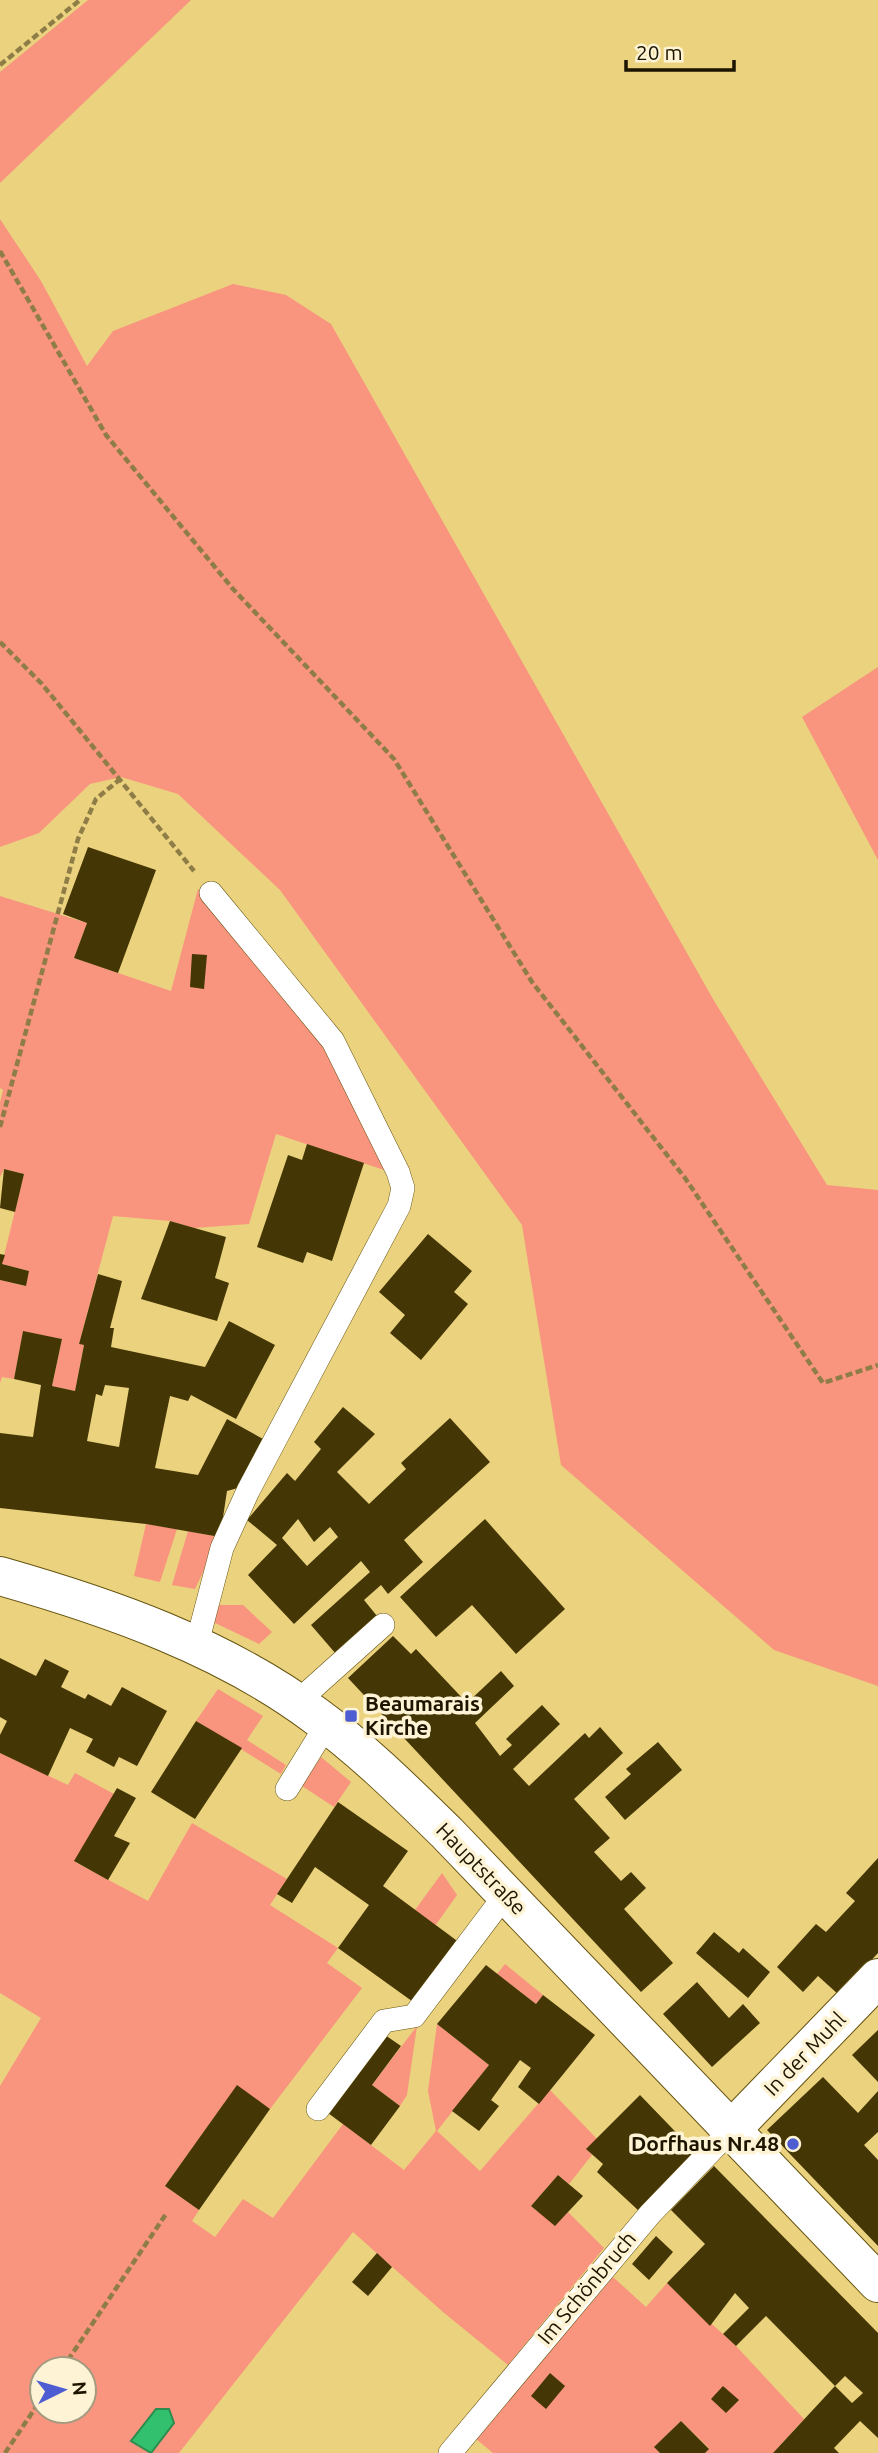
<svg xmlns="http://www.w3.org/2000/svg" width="878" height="2453" font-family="Ubuntu,sans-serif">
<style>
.green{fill:#f9947e;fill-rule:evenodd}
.water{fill:#32bf6e;stroke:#2c8c4d;stroke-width:2}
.building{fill:#443705;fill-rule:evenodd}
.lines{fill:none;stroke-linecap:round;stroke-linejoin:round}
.lane-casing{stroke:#65530f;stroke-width:24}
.street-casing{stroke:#65530f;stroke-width:40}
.path{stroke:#8e7d46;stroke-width:4.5;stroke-dasharray:7 3.5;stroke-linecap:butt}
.lane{stroke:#fff;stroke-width:23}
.street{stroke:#fff;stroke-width:38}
.poi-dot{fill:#4e5dd2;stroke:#fef4d5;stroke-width:2.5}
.labels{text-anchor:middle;stroke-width:7;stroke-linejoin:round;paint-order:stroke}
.poi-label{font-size:21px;font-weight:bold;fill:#1d1500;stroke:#fef4d5;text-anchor:start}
.street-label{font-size:21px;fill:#1d1500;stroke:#fef4d5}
</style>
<rect width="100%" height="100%" fill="#ebd27f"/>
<g class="green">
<polygon points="88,0 191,0 0,183 0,72"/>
<polygon points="0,219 41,281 87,366 113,331 233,284 286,295 331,324 713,999 827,1185 878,1190 878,1686 774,1650 561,1465 522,1225 280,890 178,794 121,777 90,784 39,833 0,847"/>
<polygon points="878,667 878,860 802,717"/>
<polygon points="198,889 328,1048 387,1171 276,1134 249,1224 194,1228 170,1221 113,1216 79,1344 84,1345 75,1391 52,1386 62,1339 23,1332 14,1379 2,1377 0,1383 0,1280 25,1286 29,1271 2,1264 24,1174 4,1169 0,1177 0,1102 3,1090 0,1088 0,896 87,923 74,958 171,991"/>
<polygon points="146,1524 177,1529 160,1582 134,1576"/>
<polygon points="188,1531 220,1537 195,1589 172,1585"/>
<polygon points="218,1605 243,1605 272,1632 259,1644 213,1622"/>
<polygon points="218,1689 263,1716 247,1740 286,1765 281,1774 196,1721"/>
<path d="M0,1753L68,1785L75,1773L114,1794L75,1862L148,1901L192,1823L287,1879L270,1905L338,1948L327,1963L362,1988L270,2109L236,2087L165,2186L199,2210L192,2221L215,2237L243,2199L273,2218L343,2124L404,2170L436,2131L428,2091L437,2024L489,2065L437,2131L480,2171L550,2090L597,2139L587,2149L592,2155L569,2184L558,2175L531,2206L555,2225L568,2212L604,2248L508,2365L443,2312L353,2232L179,2453H0V2086L41,2018L0,1993ZM42,2369H84V2411H42Z"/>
<polygon points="321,1757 351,1782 334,1807 302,1786"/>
<polygon points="442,1873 457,1895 435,1926 415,1910"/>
<polygon points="505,1964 543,1995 536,2004 497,1974"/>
<polygon points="417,2026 407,2095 400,2106 372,2085"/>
<polygon points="613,2277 646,2307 667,2283 736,2346 804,2419 773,2453 705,2453 709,2448 681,2421 655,2447 660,2453 493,2453 476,2439"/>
</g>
<polygon class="water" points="156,2409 169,2409 174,2423 151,2453 131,2441"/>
<g class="building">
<polygon points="88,847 156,870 118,973 74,958 87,923 63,914"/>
<polygon points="192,954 207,955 204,989 190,987"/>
<polygon points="307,1144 364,1163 332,1261 307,1252 303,1263 257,1247 288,1155 302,1160"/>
<polygon points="4,1169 24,1174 15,1212 0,1208"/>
<polygon points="170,1221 226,1237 215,1278 229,1283 217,1321 141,1299"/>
<polygon points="428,1234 472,1271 454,1292 468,1304 421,1360 390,1333 405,1315 379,1292"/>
<polygon points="0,1254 5,1255 2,1264 29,1271 26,1286 0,1280"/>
<path d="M98,1274L122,1281L110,1328H114L111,1347L205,1367L229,1321L275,1345L236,1419L191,1395L188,1401L170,1396L155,1468L198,1475L227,1419L263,1439L238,1488L227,1491L220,1537L146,1524L0,1508V1433L33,1437L41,1385L14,1379L23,1331L62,1339L52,1386L75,1391L84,1345L79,1344ZM105,1385L129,1388L119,1447L87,1441L96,1394L102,1396Z"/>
<path d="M343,1407L375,1434L337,1472L369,1504L406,1469L401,1463L450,1418L490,1462L404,1540L423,1562L388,1594L381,1585L364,1600L377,1616L336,1654L311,1625L370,1572L361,1561L294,1624L248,1575L277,1545L247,1520L287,1473L295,1481L321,1449L314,1442ZM298,1519L314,1542L330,1527L338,1537L307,1566L282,1538Z"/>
<polygon points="485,1519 565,1609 516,1654 472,1605 436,1637 400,1597"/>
<polygon points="393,1636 411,1654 416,1649 467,1703 501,1671 514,1686 475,1723 500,1756 512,1745 506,1739 542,1705 560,1724 513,1769 529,1786 585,1733 589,1738 600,1727 623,1753 574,1799 610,1838 594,1852 621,1881 631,1872 646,1888 624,1909 673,1963 641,1992 348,1678"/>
<polygon points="0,1658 36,1676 45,1659 69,1671 61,1687 85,1699 88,1694 111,1706 122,1687 167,1711 137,1766 119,1757 114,1767 86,1752 93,1739 70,1728 48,1776 0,1753 0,1735 7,1721 0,1717"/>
<polygon points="196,1721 242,1748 195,1819 151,1792"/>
<polygon points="658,1742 682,1770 625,1820 605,1797 631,1774 626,1769"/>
<polygon points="117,1788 136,1798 114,1836 130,1843 108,1880 74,1861"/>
<polygon points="338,1802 408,1851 383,1886 460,1943 416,2004 338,1948 369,1905 315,1867 292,1903 277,1894"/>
<polygon points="878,1858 878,1953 839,1995 818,1976 803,1992 777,1967 816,1924 826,1932 855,1901 846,1893"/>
<polygon points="714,1932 739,1953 743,1948 770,1972 748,1998 696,1953"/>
<polygon points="486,1965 536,2004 543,1995 595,2035 539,2104 518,2087 531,2068 520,2060 491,2100 499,2106 479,2131 452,2111 489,2065 437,2024"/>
<polygon points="697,1982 729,2018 743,2004 760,2023 712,2067 663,2014"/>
<polygon points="878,2030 878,2082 852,2055"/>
<polygon points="385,2035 401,2046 372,2085 400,2106 371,2145 328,2113"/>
<polygon points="823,2077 858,2113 878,2091 878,2132 864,2145 878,2160 878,2246 767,2130"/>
<polygon points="237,2085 270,2109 199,2210 165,2186"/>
<polygon points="640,2095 695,2152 639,2211 597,2172 603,2164 586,2149"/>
<polygon points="714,2166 878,2333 878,2438 860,2421 834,2448 839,2453 773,2453 835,2386 852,2403 863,2393 845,2376 835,2386 766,2316 736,2346 723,2334 749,2308 735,2293 710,2326 667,2283 705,2244 671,2210"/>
<polygon points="558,2175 583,2196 555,2226 531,2206"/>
<polygon points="656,2236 673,2252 649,2280 632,2264"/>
<polygon points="377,2253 392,2267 368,2296 352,2282"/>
<polygon points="550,2373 565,2386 546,2409 531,2396"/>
<polygon points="723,2386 739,2400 726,2413 711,2399"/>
<polygon points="681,2421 709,2449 705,2453 660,2453 654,2447"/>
</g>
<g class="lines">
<defs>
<g id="lane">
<polyline points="196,1647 222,1548 248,1491 399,1206 403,1188 398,1172 333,1041 211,893"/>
<polyline points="296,1703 383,1625"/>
<polyline points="287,1789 327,1724"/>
<polyline points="318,2109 384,2021 414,2016 506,1894"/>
<polyline points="450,2453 650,2214 731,2130"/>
</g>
<g id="street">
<path d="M0,1576C109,1607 224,1647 316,1716C364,1751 405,1792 447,1833L878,2283"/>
<polyline points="731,2130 878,1978"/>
</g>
</defs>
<use href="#lane" class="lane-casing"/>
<use href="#street" class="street-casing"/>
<g class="path">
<polyline points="0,65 80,0"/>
<polyline points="0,251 106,435 233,589 394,759 532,982 685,1178 823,1383 878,1365"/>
<polyline points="0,642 42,684 194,871"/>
<polyline points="0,1127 78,839 96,799 119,780"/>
<polyline points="62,2369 166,2214"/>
<polyline points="5,2453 42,2398"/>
</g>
<use href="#lane" class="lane"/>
<use href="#street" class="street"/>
</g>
<g class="poi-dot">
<rect x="344" y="1709" width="14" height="14" rx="3.5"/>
<circle cx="793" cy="2144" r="7"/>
</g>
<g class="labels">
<g class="poi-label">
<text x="365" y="1711">Beaumarais<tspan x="365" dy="24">Kirche</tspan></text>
<text x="779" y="2151" text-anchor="end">Dorfhaus Nr.48</text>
</g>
<g class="street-label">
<text transform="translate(481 1869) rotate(46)" y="7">Hauptstraße</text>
<text transform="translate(805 2054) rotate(-46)" y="7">In der Muhl</text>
<text transform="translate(587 2288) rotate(-50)" y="7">Im Schönbruch</text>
</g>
</g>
<g transform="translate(63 2390) rotate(85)"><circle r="33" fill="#fef4d5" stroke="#a49b80" stroke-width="2"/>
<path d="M0-5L12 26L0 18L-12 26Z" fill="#4e5dd2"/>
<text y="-10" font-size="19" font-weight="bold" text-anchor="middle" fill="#1d1500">N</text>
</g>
<path d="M626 60v10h108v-10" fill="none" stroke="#1d1500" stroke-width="3.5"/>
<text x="636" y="60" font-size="21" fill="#1d1500" stroke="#fef4d5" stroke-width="5" paint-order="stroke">20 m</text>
</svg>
